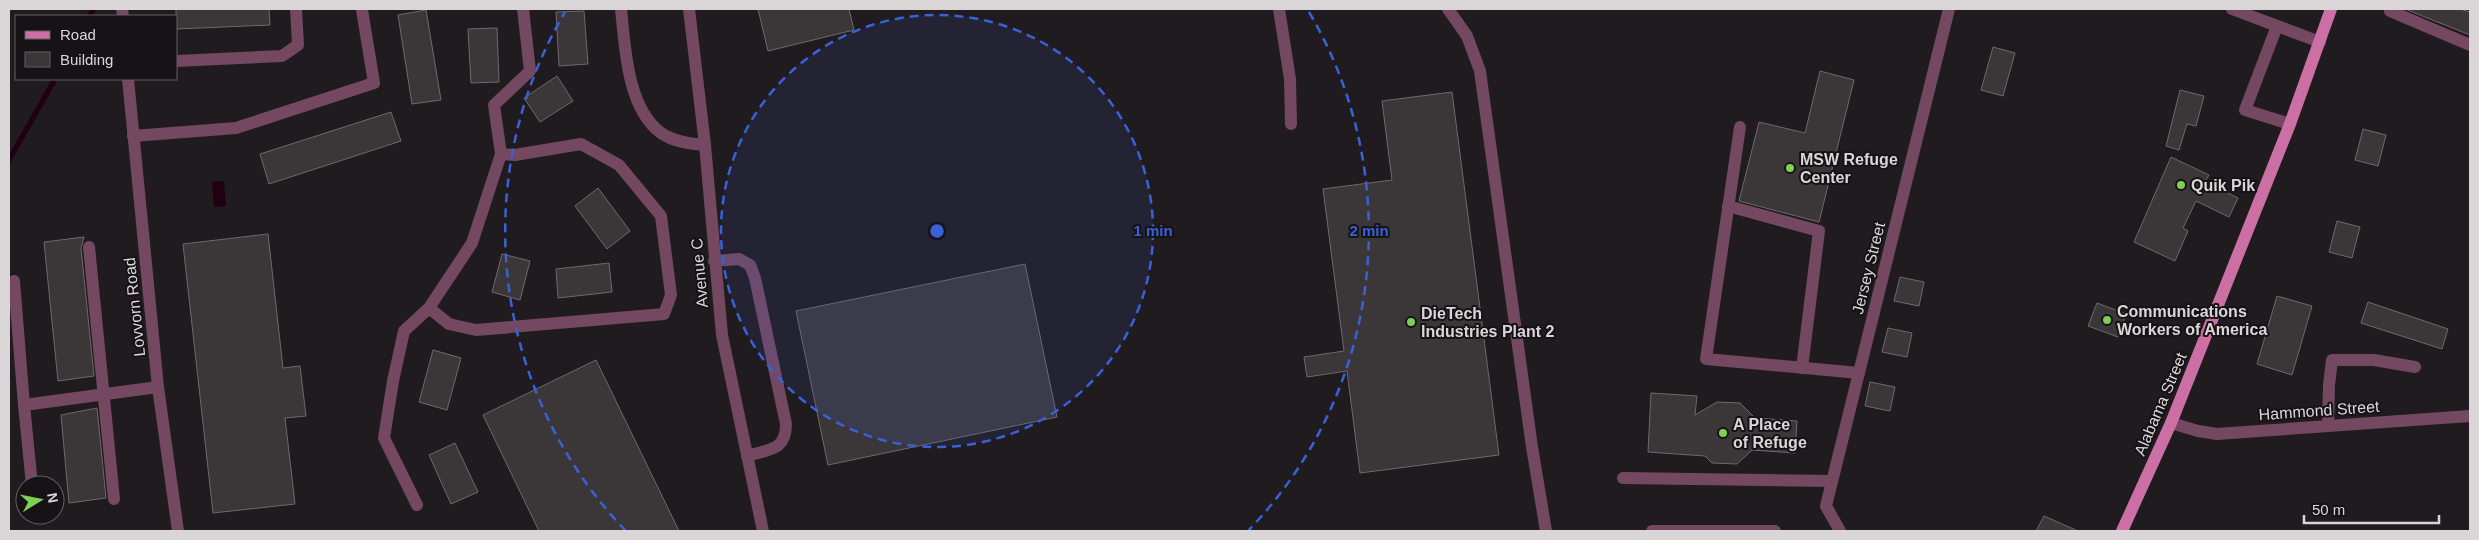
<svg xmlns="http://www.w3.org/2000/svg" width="2479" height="540" font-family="Helvetica,sans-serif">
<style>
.water{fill:#200013}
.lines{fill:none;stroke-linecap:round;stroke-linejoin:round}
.stream{stroke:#200013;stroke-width:5.5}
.building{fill:#3b3638;stroke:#6f696c}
.minor{stroke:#744860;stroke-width:12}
.major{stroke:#cc6fa4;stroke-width:12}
.ring{fill:none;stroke:#3962d8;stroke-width:2.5;stroke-dasharray:9 6}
.poi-dot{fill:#7fd052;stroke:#171215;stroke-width:2}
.labels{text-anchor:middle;stroke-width:4;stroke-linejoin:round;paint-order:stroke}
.poi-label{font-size:16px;font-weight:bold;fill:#dad6d8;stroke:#171215;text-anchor:start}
.street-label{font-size:16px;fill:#dad6d8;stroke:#171215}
.centre{fill:#3962d8;stroke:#171215;stroke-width:2.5}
.ring-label{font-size:15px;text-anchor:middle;font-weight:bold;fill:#3962d8;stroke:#171215;stroke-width:4;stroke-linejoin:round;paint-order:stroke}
</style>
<rect width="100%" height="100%" fill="#201b1e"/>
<polygon class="water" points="224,181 226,206 214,207 212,182"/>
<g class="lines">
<g class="stream">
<polyline points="90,16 93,9"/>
<polyline points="9,160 55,79"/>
</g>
</g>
<g class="building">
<polygon points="176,9 269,9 270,25 176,29"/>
<polygon points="758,9 849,9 854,30 768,51"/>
<polygon points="2405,9 2460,9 2470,12 2470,35"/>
<polygon points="426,10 441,100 412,104 398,15"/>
<polygon points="584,11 588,64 559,66 556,12"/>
<polygon points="497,28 499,82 471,83 468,29"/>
<polygon points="1993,47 2015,53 2003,96 1981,90"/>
<polygon points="1820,71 1854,80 1819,222 1739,201 1759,122 1805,133"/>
<polygon points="557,76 573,101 540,122 524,98"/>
<polygon points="2180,90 2204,96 2196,126 2187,124 2179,150 2166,146"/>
<polygon points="1452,92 1499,455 1360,473 1347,371 1307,377 1304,357 1344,351 1323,189 1392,180 1382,101"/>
<polygon points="391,112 401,141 269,184 260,154"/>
<polygon points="2363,129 2386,135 2378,166 2355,160"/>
<polygon points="2171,157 2209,175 2205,182 2238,198 2229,217 2196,201 2183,228 2188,231 2175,261 2134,242"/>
<polygon points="598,188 630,231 607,249 575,206"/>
<polygon points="2337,221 2360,227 2352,258 2329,252"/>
<polygon points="268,234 283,368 300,366 306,416 285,418 295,504 213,513 183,244"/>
<polygon points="84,237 81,248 94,376 58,381 44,242"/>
<polygon points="502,254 530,261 520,300 492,292"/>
<polygon points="609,263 612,292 558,298 556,269"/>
<polygon points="1025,264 1057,417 828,465 796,311"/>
<polygon points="1900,277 1924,282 1919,306 1894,301"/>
<polygon points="2277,296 2312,306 2292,375 2257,364"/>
<polygon points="2368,302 2448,329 2442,349 2361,323"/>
<polygon points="2097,303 2126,314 2118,337 2088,326"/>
<polygon points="1888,328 1912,333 1907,357 1882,352"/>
<polygon points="433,350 461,358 447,410 419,402"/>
<polygon points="596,360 679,531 539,531 483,415"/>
<polygon points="1870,382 1895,387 1890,411 1865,406"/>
<polygon points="1651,393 1697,396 1695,415 1717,402 1740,403 1755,418 1797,421 1795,453 1752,450 1737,464 1712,463 1705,456 1648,452"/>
<polygon points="97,408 106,498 69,503 61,415"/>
<polygon points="455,443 478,492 451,504 429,455"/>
<polygon points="2044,516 2078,531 2036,531"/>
</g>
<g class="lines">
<g class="minor">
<polyline points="122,9 123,16"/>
<path d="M621,9C625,47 627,108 661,133C674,142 690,144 705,145"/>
<polyline points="689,9 705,145 722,335 763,531"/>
<polyline points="1279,9 1290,79 1291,124"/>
<polyline points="1448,9 1467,36 1480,71 1532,447 1546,531"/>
<polyline points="2232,9 2320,42"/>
<polyline points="2391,9 2390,11 2470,45"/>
<polyline points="2277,26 2245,110 2290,124"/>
<polyline points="176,61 282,56 298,45 296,9"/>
<polyline points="128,79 158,387 178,531"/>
<polyline points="1740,127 1706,359 1859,373"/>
<polyline points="133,136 236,128 374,83 362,10"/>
<polyline points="1728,206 1819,231 1802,368"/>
<polyline points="89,247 114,499"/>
<path d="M714,261L739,259L750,265L755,278L786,424C786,451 769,449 747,456"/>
<polyline points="14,281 24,405"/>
<polyline points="429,308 449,324 476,330 664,314 671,295 661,216 619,165 581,144 515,155 501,154"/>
<polyline points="2171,423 2198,431 2217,434 2470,416"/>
<polyline points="2328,426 2329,385 2332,360 2374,360 2415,367"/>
<polyline points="1623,478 1831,481"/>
<polyline points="32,485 24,405 158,387"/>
<polyline points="417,505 384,438 393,381 404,331 429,308 472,243 501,154 494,105 530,71 523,9"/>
<polyline points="1652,531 1775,531"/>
<polyline points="1840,531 1826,506 1949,9"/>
</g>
<polyline class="major" points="2122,531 2171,423 2290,124 2331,9"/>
</g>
<circle cx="937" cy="231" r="216" fill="#3962d8" fill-opacity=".12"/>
<g class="ring">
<circle cx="937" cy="231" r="216"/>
<path d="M626 531A432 432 0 0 1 565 12M1309 12A432 432 0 0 1 1248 531"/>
</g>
<g class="poi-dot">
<circle cx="1790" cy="168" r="5"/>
<circle cx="2181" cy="185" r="5"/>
<circle cx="2107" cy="320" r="5"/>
<circle cx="1411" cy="322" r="5"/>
<circle cx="1723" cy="433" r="5"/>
</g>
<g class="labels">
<g class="poi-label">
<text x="1800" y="165">MSW Refuge<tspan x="1800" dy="18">Center</tspan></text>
<text x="2191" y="191">Quik Pik</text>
<text x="2117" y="317">Communications<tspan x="2117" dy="18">Workers of America</tspan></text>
<text x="1421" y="319">DieTech<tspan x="1421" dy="18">Industries Plant 2</tspan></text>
<text x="1733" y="430">A Place<tspan x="1733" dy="18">of Refuge</tspan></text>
</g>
<g class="street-label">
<text transform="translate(1868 268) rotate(-76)" y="6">Jersey Street</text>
<text transform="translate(699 273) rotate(-95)" y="6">Avenue C</text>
<text transform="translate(134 307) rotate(-96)" y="6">Lovvorn Road</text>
<text transform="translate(2160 404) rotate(-67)" y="6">Alabama Street</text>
<text transform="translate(2319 410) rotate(-4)" y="6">Hammond Street</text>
</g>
</g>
<circle cx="937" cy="231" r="8" class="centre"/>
<g class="ring-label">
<text x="1153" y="236">1 min</text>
<text x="1369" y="236">2 min</text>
</g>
<rect width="2479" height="540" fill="none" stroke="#dad6d8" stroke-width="20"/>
<rect x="15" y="15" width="162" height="65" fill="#171215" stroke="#656063"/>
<rect x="25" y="31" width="25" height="8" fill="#cc6fa4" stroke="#656063"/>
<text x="60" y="40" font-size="15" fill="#dad6d8">Road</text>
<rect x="25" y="52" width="25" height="15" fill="#3b3638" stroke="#656063"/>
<text x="60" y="65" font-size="15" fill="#dad6d8">Building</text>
<g transform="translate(40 500) rotate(80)"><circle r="24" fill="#171215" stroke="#656063"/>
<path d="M0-4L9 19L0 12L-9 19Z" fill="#7fd052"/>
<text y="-8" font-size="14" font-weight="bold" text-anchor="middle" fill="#dad6d8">N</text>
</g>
<path d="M2304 515v8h135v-8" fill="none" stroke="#dad6d8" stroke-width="2.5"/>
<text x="2312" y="515" font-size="15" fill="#dad6d8" stroke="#171215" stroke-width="4" paint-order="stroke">50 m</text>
</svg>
